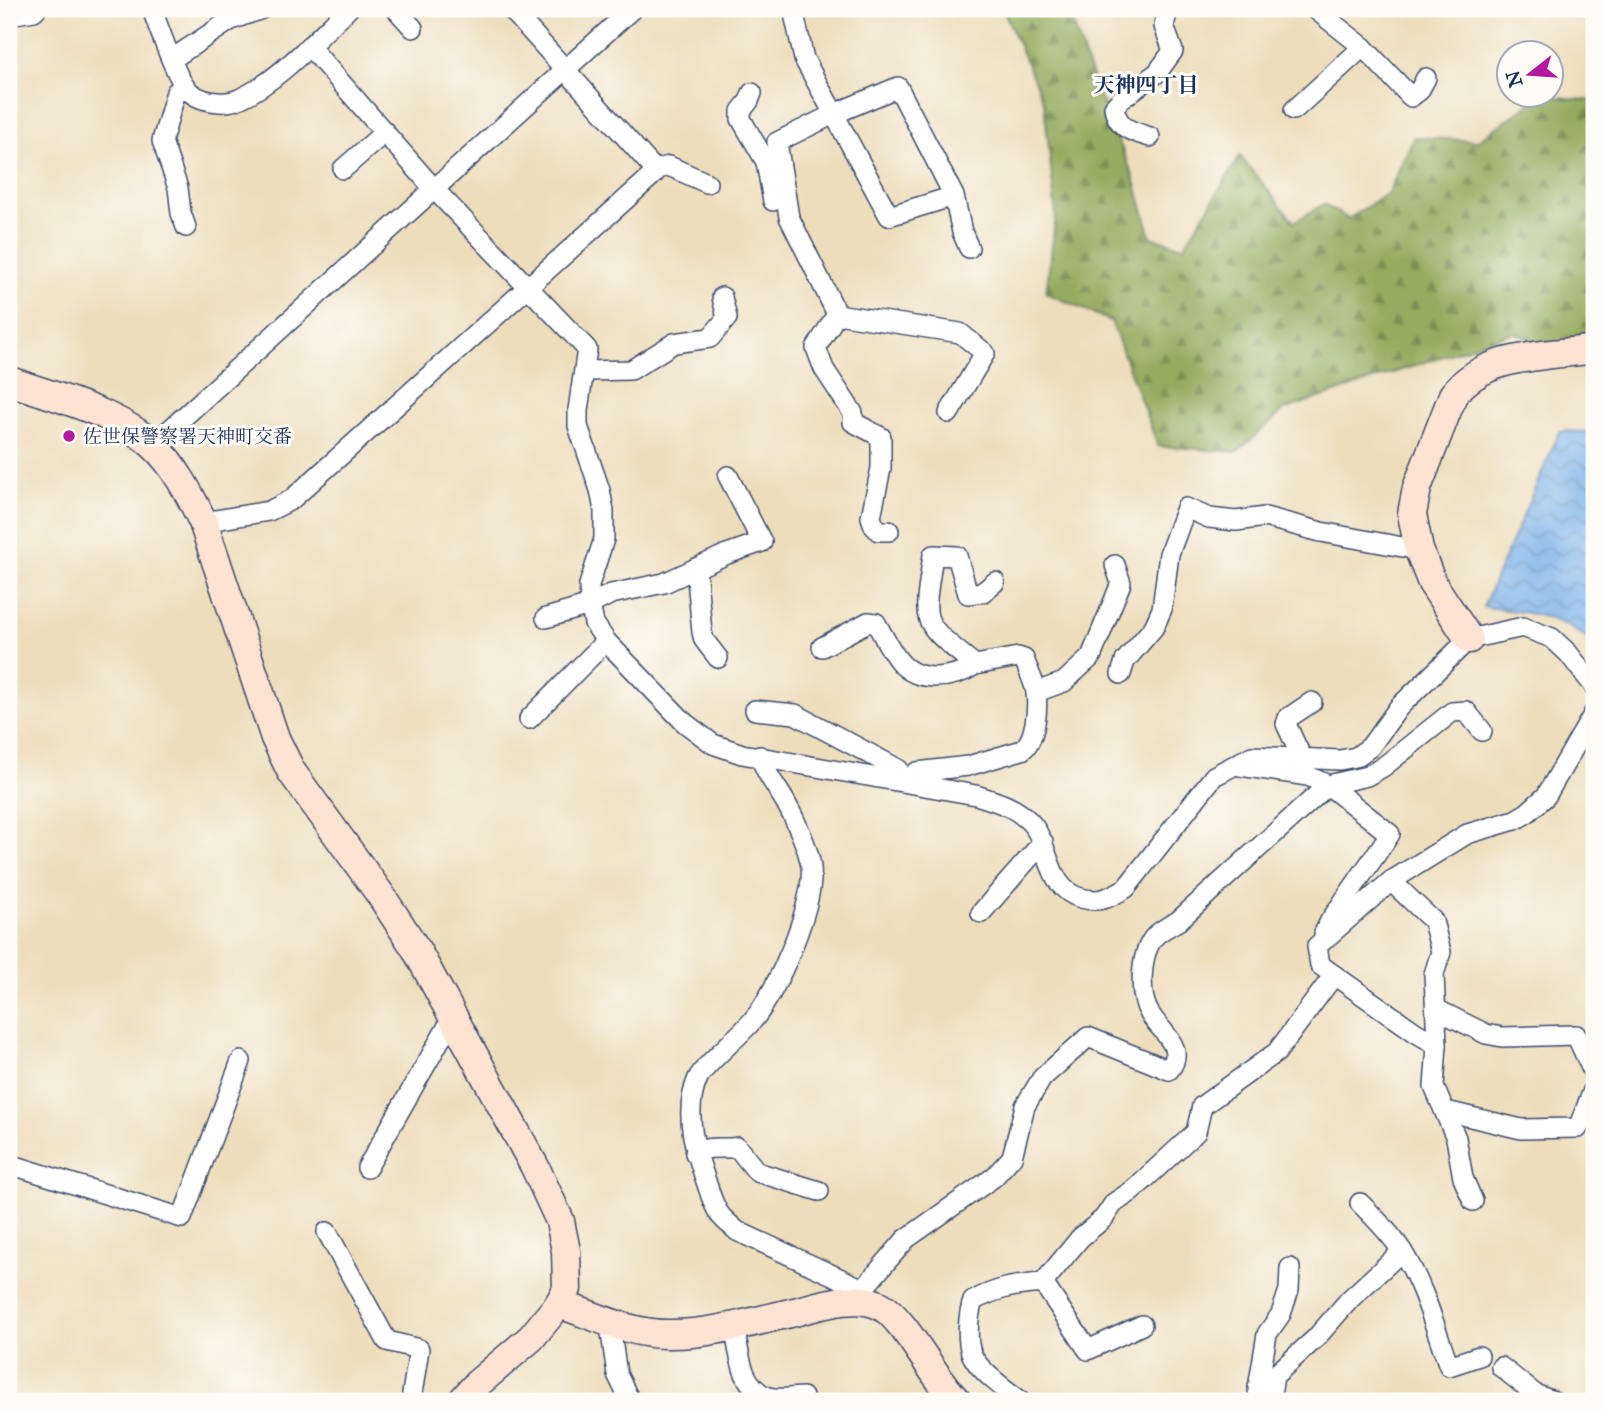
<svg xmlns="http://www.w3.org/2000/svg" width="1603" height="1410" font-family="'IM FELL Great Primer','Noto Serif JP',serif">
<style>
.forest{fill:url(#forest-firs);stroke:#586e5e;stroke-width:2}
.water{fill:url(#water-waves);stroke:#4a70a4;stroke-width:2}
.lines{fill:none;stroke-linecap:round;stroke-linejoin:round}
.street-casing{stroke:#3a496c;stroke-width:22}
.secondary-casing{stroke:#3a496c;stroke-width:31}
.street{stroke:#fff;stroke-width:19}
.secondary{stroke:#fee3d2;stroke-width:28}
.poi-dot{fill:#b5179e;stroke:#fdfcf7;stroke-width:2.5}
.labels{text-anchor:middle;stroke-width:6;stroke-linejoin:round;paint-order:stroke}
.poi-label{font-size:19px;fill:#1b2f5e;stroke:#fdfcf7;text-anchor:start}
.neighbourhood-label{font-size:21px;font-weight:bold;fill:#1b2f5e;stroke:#fdfcf7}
</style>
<defs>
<pattern id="forest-firs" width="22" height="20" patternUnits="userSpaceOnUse" patternTransform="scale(1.75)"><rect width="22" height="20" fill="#94ac5e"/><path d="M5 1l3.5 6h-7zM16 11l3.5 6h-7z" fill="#788c51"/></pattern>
<pattern id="water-waves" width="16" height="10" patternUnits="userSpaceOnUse" patternTransform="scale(1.75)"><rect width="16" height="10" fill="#7ab1e9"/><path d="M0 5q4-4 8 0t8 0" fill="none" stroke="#6390c0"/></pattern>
</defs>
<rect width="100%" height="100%" fill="#fdfcf7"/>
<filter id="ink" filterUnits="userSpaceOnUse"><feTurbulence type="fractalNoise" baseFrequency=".0143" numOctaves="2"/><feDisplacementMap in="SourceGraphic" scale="14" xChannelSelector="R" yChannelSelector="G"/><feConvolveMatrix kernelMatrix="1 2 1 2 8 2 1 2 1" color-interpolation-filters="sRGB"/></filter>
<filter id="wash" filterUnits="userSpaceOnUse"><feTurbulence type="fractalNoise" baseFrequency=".00686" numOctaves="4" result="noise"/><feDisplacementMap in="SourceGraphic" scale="28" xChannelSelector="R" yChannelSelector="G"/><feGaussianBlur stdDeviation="1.57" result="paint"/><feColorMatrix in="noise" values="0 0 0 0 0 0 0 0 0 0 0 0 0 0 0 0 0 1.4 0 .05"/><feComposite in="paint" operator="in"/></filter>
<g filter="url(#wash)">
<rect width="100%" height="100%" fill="#edddbb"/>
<polygon class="forest" points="1003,9 1068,9 1089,69 1134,178 1151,237 1184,247 1240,156 1294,222 1324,204 1348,219 1388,193 1414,137 1477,141 1542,95 1594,101 1594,370 1514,332 1284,410 1237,452 1158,446 1111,321 1046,293 1056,215 1044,103"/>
<path class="water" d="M1560,431L1594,432V644C1559,614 1527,612 1483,607Z"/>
</g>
<g filter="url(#ink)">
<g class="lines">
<defs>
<g id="street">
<path d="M152,9C158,26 175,75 186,88C197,102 225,106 241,98C278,81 318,37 348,9"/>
<polyline points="396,9 413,28"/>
<polyline points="793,9 804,59 834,114 777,142 789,217 837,314 960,333 985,353 949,413"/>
<polyline points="1315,9 1363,47 1411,97 1419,91 1426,78"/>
<polyline points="9,15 34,11 36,9"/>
<path d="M309,46L434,189L587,349L578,410V426L600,490L604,511V539L589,585L590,605L594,623L606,641L685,723L713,744L742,754L976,795C995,801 1014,806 1029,821C1052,844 1045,888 1081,898C1100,903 1109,898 1126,888L1214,776L1252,756L1340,760L1356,757L1370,747L1399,707L1469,639L1523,627L1552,638L1568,653L1594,686"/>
<polyline points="172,59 231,20 262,9"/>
<polyline points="752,93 749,101 741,111 741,119 766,162 773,201"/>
<polyline points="1294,110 1363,47"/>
<path d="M1150,137C1132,132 1117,128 1114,107L1121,99L1157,73L1173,51L1164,26L1168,9"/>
<polyline points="343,169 385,132"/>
<polyline points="655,170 669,166 707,183"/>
<polyline points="954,196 889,216 834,114 898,87 954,196 962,232 969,248"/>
<polyline points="186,227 181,213 178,188 162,141 176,92 186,89"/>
<polyline points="837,314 816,348 824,369 853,413 853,422 881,437 881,468 871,517 874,526 879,531 889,531"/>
<polyline points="585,371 631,370 674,343 710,338 727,318 722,297"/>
<polyline points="153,445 632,9"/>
<polyline points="203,522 269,511 291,500 654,174 655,170 511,9"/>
<polyline points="696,568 702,632 704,640 718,658"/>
<polyline points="546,618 590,605 611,594 664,583 727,554 762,542 728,476"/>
<path d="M822,647L868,622L876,623C883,635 890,650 899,661C917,684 954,679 975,665"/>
<polyline points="1121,674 1125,661 1154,627 1162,609 1169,554 1186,508 1209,518 1236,521 1265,517 1321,532 1419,550"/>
<polyline points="1036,692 1064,682 1091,657 1121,583 1115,565"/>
<path d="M755,710L795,714L898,769L903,782L917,772L968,766L1022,750C1036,740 1038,708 1036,692C1034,681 1028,670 1024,659L1018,657L975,665C918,619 923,626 933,555L957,556L968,594L983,592L995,582"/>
<polyline points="529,719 606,641"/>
<path d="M760,756C767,777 776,785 786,803C795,819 809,849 811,867C815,904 777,992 753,1020C741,1035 705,1064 698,1078C682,1114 696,1153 708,1187C711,1197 715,1209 721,1216C726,1222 732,1226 737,1231L863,1289L865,1300"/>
<polyline points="1302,758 1286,724 1288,718 1312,702"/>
<polyline points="1240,766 1308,776 1328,785 1390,834 1330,921 1324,933"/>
<polyline points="981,913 1043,842"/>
<polyline points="1334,975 1415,1032 1437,1045"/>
<polyline points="1436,1009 1486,1034 1502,1037 1576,1035 1594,1074"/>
<polyline points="1446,1111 1521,1129 1578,1128 1594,1088"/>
<path d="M695,1153C709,1145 722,1150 737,1147L757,1172L819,1191"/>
<polyline points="9,1166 19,1167 182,1218 241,1061"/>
<polyline points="367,1168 453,1017"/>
<polyline points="1473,1201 1463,1178 1456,1138 1434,1087 1437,1045 1434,974 1441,952 1433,921 1391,881 1467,834 1515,820 1527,813 1546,796 1594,713"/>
<path d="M1360,1203C1375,1218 1390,1233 1402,1251C1424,1286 1435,1328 1449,1366L1479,1356"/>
<polyline points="327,1232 387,1341 419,1349 412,1394 414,1401"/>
<polyline points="1043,1283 1088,1350 1142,1325"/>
<path d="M863,1289L906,1239L994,1177L1012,1157L1025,1106L1042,1078L1088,1037L1169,1070C1187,1048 1161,1032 1150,1014C1138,995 1140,953 1155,936C1161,930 1171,925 1178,921L1328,785L1367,776L1383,767L1452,712L1466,711L1482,731"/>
<polyline points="609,1320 617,1374 630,1401"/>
<path d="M734,1325C739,1350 740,1388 769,1397C778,1400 793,1397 803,1397"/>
<polyline points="1501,1367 1535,1394 1553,1401"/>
<path d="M1021,1401C1007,1391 979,1371 972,1355C966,1341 968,1315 973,1301C996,1288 1017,1285 1043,1283L1080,1238L1104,1218L1114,1203L1132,1191L1196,1132L1202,1106L1277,1052L1334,975L1320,965L1317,946L1391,881"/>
<polyline points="1259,1401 1258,1388 1267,1334 1281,1314 1289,1290 1290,1268"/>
<polyline points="1270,1401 1274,1376 1316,1338 1350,1299 1402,1251"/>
</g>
<g id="secondary">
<path d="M9,381C53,396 118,413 153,445C175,465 190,495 203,522L275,738L291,771L380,894L416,949L535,1167L560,1221L566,1251L567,1289L559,1304L531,1338L477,1384L462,1401"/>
<path d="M1469,639L1432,583L1419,550L1412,514L1417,488L1453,395C1486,352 1546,357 1594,349"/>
<path d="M559,1304C593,1315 630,1334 666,1334C705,1335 745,1324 782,1315C810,1309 854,1291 881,1306C904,1318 934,1379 957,1401"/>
</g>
</defs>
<use href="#street" class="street-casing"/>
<use href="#secondary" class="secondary-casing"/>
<use href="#street" class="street"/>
<use href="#secondary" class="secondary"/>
</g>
</g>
<circle class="poi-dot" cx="69" cy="436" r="7"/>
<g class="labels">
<g class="poi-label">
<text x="83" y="443">佐世保警察署天神町交番</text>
</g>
<g class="neighbourhood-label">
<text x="1146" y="92">天神四丁目</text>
</g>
</g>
<rect width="1603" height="1410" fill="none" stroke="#fdfcf7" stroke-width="35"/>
<g transform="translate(1530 74) rotate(253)"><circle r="33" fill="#fdfcf7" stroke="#a3aaba" stroke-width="2"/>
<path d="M0-5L12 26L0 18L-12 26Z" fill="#b5179e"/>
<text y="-10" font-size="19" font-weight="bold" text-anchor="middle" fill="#1b2f5e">N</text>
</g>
</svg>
